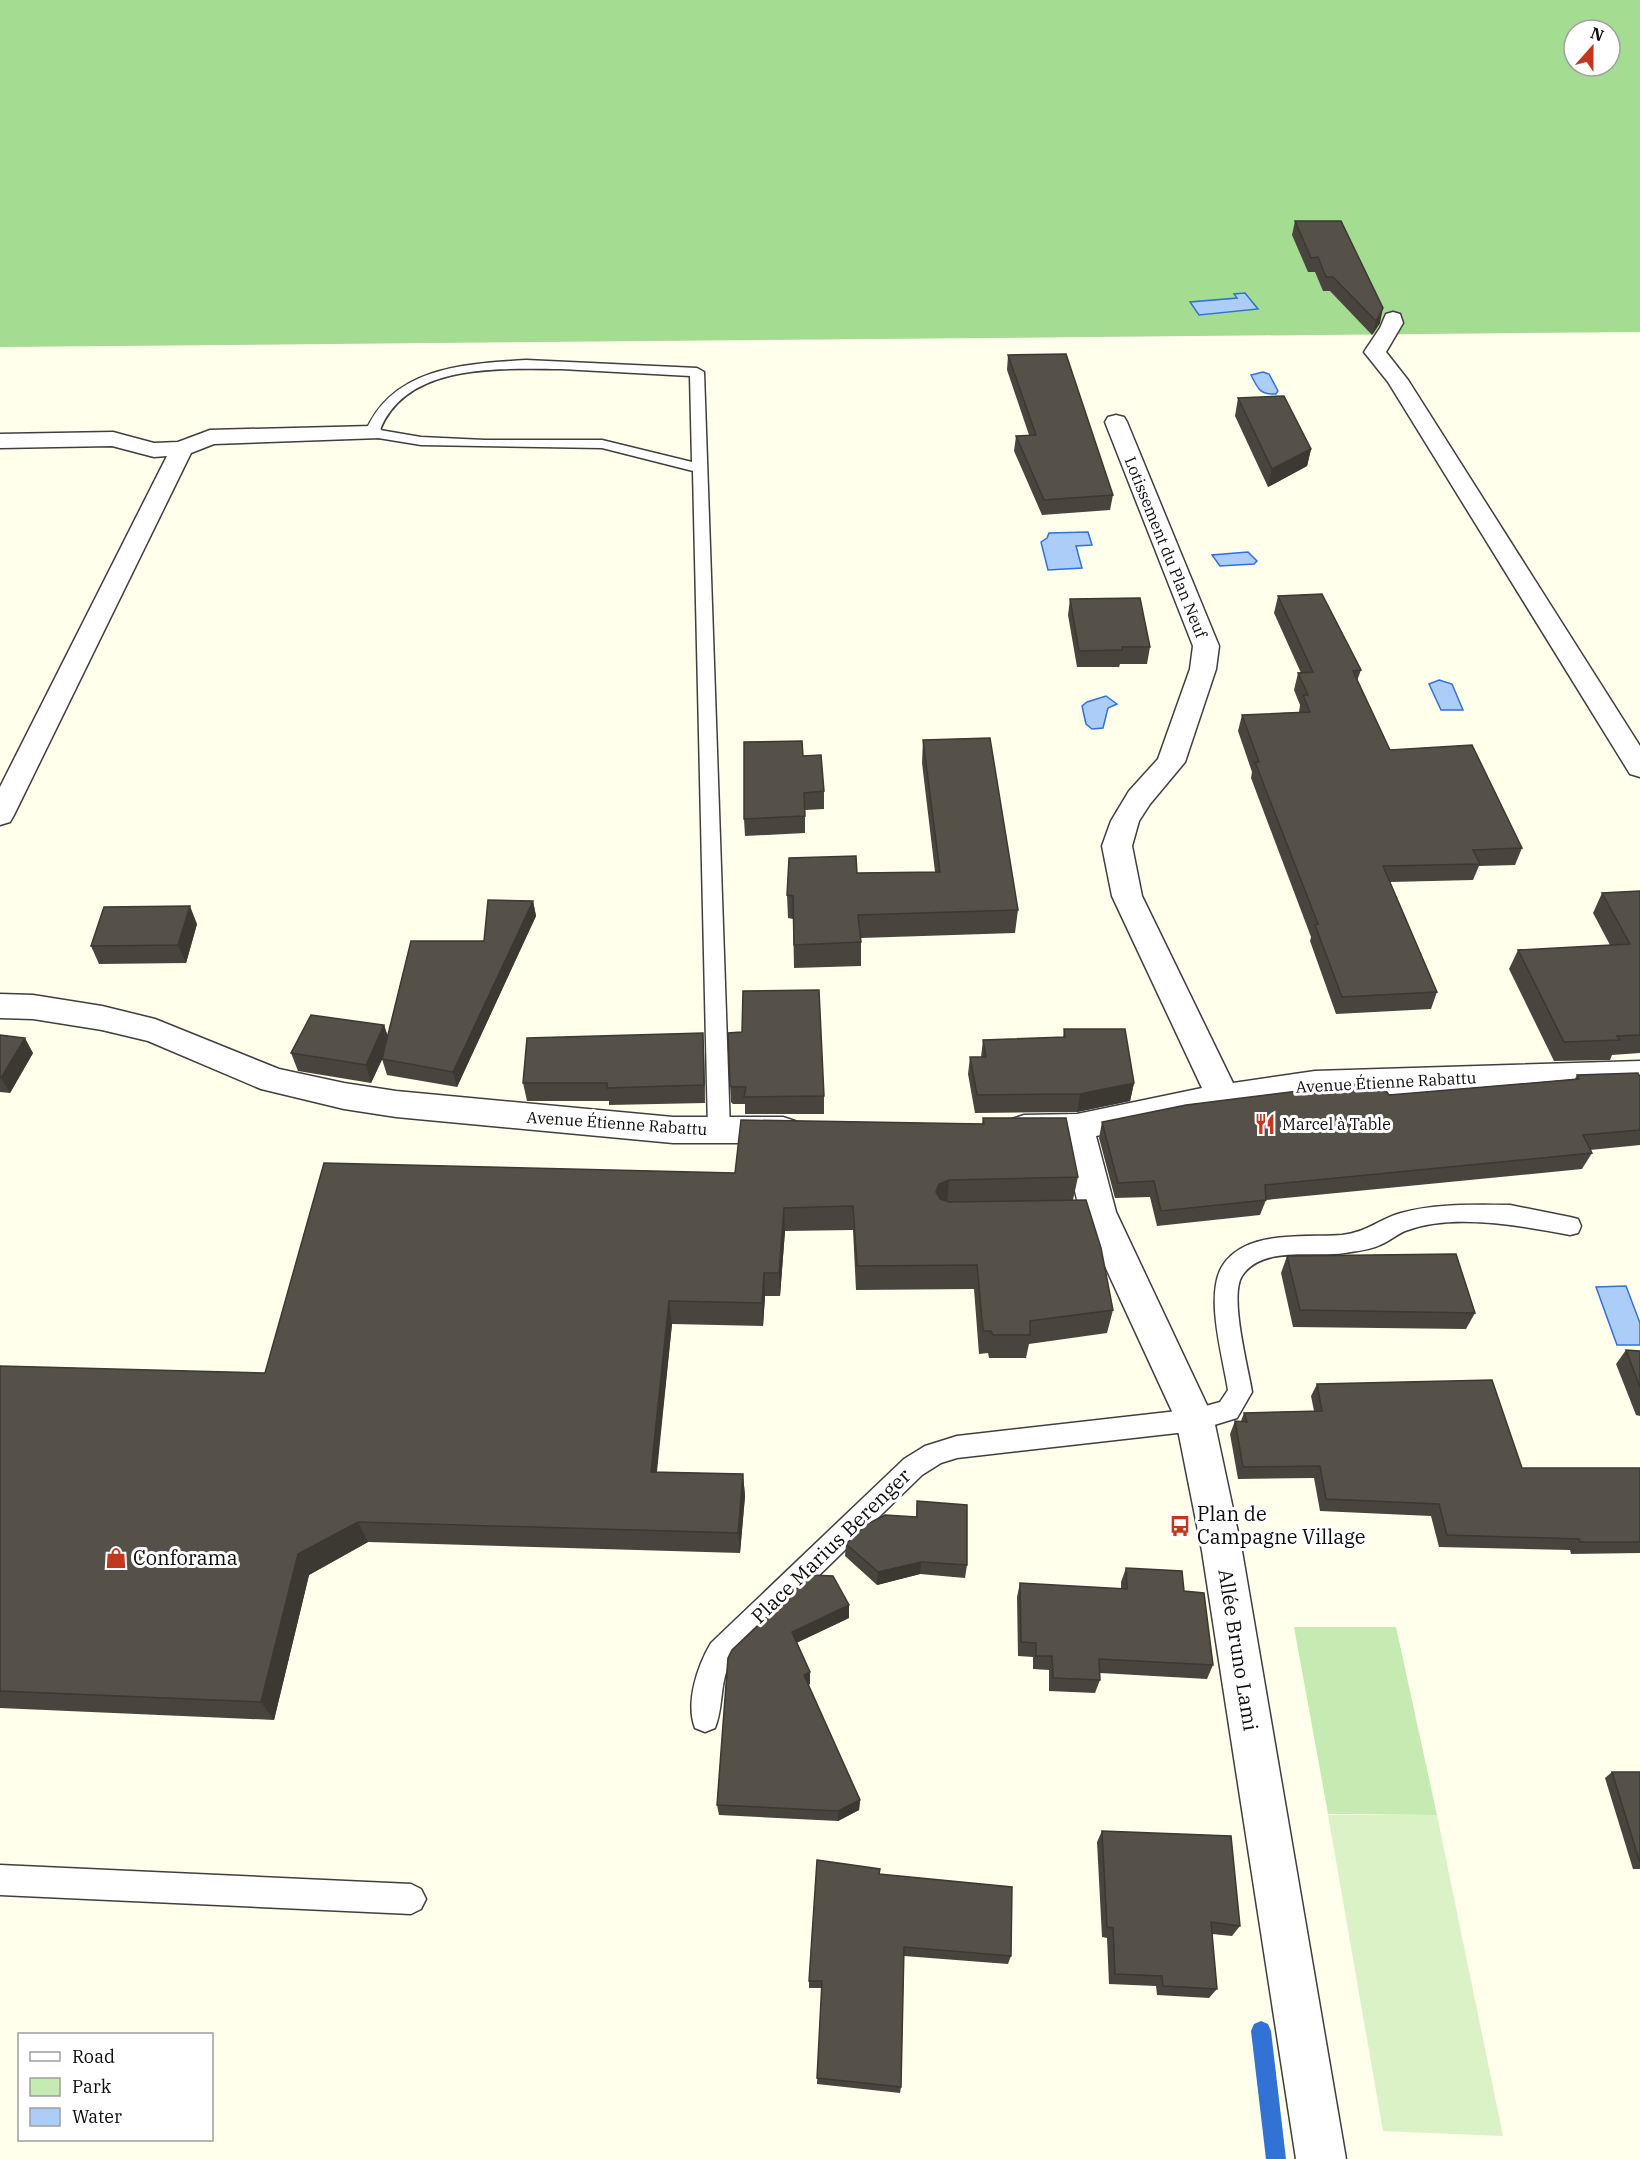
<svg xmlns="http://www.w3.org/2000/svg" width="1640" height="2159" font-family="'IBM Plex Serif',serif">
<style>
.green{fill:#c5ebb3}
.forest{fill:#a4dc92;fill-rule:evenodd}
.pitch{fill:#daf2c6}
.water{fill:#adcdf9;stroke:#3172d4;stroke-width:1.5}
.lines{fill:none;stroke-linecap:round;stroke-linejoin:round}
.stream{fill:#3172d4;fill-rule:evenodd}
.lane-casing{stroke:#3f3f3f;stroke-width:3}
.street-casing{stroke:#3f3f3f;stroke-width:3}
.lane{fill:#fff;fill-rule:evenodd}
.street{fill:#fff;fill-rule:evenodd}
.wall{fill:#49453e}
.shaded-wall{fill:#3c3832}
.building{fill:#555048;stroke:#3c3832;stroke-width:1.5}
.labels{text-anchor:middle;stroke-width:6;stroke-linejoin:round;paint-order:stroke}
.street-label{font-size:16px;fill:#0c0c0c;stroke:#fff}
.poi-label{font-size:16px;fill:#0c0c0c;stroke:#fff;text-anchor:start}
.near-poi-label{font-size:20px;fill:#0c0c0c;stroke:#fff;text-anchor:start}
.near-street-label{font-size:20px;fill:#0c0c0c;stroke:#fff}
</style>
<rect width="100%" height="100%" fill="#ffffeb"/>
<polygon class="green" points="1294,1627 1396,1627 1437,1815 1328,1814"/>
<path class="forest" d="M0,0H1640V332L0,347ZM1574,30H1610V66H1574Z"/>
<polygon class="pitch" points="1328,1815 1437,1815 1503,2136 1383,2131"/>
<g class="water">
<polygon points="1245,293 1258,309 1199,315 1190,302 1237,298 1234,294"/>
<path d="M1263,372L1269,374L1278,391L1276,394C1260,395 1258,389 1251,375Z"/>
<polygon points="1088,532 1092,545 1076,546 1082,568 1048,570 1041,542 1047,538 1049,533"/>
<polygon points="1248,552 1257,561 1254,564 1220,566 1212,555"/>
<polygon points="1439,680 1452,684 1463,710 1441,710 1429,684"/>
<polygon points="1106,696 1117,704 1108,708 1103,728 1092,729 1086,724 1082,706 1087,702"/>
<polygon points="1626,1286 1640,1323 1640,1345 1617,1345 1596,1287"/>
</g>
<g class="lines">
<polygon class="stream" points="1261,2021 1268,2024 1271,2031 1286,2159 1266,2159 1251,2031 1254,2024"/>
<defs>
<g id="lane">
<path d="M526,360L697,368L704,372L730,1130L727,1136L719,1138L711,1136L708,1130L693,471L602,448L421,445L372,437L365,433C392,367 464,364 526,360ZM561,369L690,376L692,462L602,440H485L421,437L380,430C407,362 502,369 561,369Z"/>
<path d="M1510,1205L1570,1217L1578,1219L1581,1226L1578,1233L1570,1235C1523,1226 1454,1213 1408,1230C1398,1233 1390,1241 1380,1245C1370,1250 1356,1251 1345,1253C1315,1258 1262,1245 1242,1276C1229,1296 1248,1367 1252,1392L1237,1418L1195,1431L957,1458L941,1463L922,1475L731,1661C719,1682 724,1706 715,1728L705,1732L695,1728C685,1702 698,1665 711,1643L904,1459L925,1446L957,1436L1195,1409L1220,1402L1228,1390C1223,1357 1204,1294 1223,1265C1247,1229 1306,1238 1342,1235C1368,1232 1379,1219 1401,1213C1437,1203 1474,1205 1510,1205Z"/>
<polygon points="0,1865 411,1884 421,1889 426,1899 421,1909 411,1914 0,1895"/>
</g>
<g id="street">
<polygon points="1393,312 1400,314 1403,323 1386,352 1408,380 1640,746 1640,777 1630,774 1388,382 1364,352 1380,328 1386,314"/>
<polygon points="1116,415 1124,417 1127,422 1219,646 1216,669 1185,762 1150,804 1139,821 1132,846 1142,896 1233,1083 1315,1071 1640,1061 1640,1087 1315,1097 1223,1110 1096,1136 1116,1212 1214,1420 1242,1551 1346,2159 1296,2159 1202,1551 1176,1420 1080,1212 1063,1141 1024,1141 1012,1137 1007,1128 1012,1119 1024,1115 1077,1114 1202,1088 1112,896 1102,846 1111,821 1129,791 1158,759 1190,669 1193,646 1105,422 1108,417"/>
<polygon points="372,426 380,428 383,433 380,438 214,444 191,453 14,815 10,822 0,825 0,787 167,456 154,457 112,446 0,448 0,434 113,432 154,443 178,442 210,430"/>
<polygon points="0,994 33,995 102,1006 155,1019 279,1069 344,1083 396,1091 673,1117 783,1117 795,1121 800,1130 795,1139 783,1143 673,1143 396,1117 344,1109 261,1089 148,1041 102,1030 33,1019 0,1018"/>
</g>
</defs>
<use href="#lane" class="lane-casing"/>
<use href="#street" class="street-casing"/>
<use href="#lane" class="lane"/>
<use href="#street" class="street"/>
</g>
<g class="wall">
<polygon points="1295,221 1380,323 1372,335 1330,291 1323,291 1315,272 1308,272 1292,235"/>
<polygon points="1008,355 1113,495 1110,510 1042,515 1014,451 1016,436 1029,435 1007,370"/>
<polygon points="1238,398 1311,449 1307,466 1268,487 1235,416"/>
<polygon points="1278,596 1361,670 1357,681 1390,750 1522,848 1515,865 1479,866 1473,880 1390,882 1437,992 1431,1009 1336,1014 1310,941 1311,937 1251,778 1252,772 1238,731 1242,715 1299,712 1300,705 1294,690 1298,673 1301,673 1274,613"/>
<polygon points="1070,599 1150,647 1147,664 1120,664 1119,667 1077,667 1068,615"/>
<polygon points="923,740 1018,910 1015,933 861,938 861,966 794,968 793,919 788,918 787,895 857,873 935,872 922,763"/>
<polygon points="803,756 824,791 824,809 805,810 805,833 745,836 744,819"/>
<polygon points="1640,891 1640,1053 1612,1055 1610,1060 1554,1061 1509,969 1518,950 1610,945 1593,913 1602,893"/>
<polygon points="533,901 536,916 457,1087 387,1075 382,1059 371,1083 298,1071 291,1053 384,1025 388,1037 484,941"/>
<polygon points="197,924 186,963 99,964 91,946"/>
<polygon points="1064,1029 1134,1083 1130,1101 1077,1112 975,1113 968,1074 970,1057 981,1057 983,1040 1063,1038"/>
<polygon points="0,1035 33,1053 10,1093 0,1092"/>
<polygon points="704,1051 705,1103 609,1105 609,1101 527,1101 523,1083"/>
<polygon points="1577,1075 1640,1077 1640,1145 1590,1150 1592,1153 1582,1169 1266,1200 1260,1215 1157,1226 1150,1197 1115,1198 1099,1138 1102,1122 1389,1095 1575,1079"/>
<polygon points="730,1085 824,1096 824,1114 745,1114 745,1104 733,1104 731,1102"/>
<polygon points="983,1118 1078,1177 1073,1200 1113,1310 1107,1333 1029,1344 1026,1358 989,1358 988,1353 979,1354 974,1289 856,1290 853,1230 785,1231 780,1296 765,1296 763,1326 672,1324 657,1472 743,1474 745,1496 740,1553 368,1542 309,1575 274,1720 0,1708 0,1366 265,1373 735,1173 982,1124"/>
<polygon points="1287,1256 1475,1313 1466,1329 1293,1327 1281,1273"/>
<polygon points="1626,1350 1640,1351 1640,1416 1636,1415 1616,1364"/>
<polygon points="1317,1384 1522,1468 1640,1468 1640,1553 1571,1554 1570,1550 1439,1547 1431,1516 1320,1511 1314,1478 1238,1479 1230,1434 1235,1421 1241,1421 1244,1413 1314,1411 1311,1396"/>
<polygon points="917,1501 967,1565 965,1578 920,1574 877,1585 845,1556 846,1544 916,1517"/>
<polygon points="1126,1568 1184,1591 1213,1665 1207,1679 1100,1673 1100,1680 1095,1693 1049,1691 1049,1670 1033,1669 1033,1657 1018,1656 1017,1597 1020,1583 1121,1589 1121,1582"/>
<polygon points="849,1618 796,1643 810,1684 808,1685 860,1800 859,1810 838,1821 719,1815 717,1805 728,1658"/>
<polygon points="1612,1772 1640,1772 1640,1869 1633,1869 1605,1778"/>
<polygon points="1102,1831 1240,1926 1232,1936 1212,1934 1217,1989 1209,1998 1157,1995 1156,1986 1109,1984 1107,1938 1102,1937 1097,1842"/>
<polygon points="879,1874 1011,1956 1008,1964 904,1956 901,2087 900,2093 817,2084 822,1988 809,1988 809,1981"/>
</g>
<g class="shaded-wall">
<polygon points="1383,308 1380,323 1372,335 1376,321"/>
<polygon points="1311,449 1307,466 1268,487 1272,469"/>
<polygon points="533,901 536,916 457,1087 453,1072"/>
<polygon points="190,906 197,924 186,963 178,945"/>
<polygon points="384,1025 390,1043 371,1083 366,1065"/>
<polygon points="703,1033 704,1051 705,1103 704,1085"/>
<polygon points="25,1038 33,1053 10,1093 1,1078"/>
<polygon points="1134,1083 1130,1101 1077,1112 1080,1094"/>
<polygon points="949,1180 947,1204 937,1208 936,1192 939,1184"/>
<polygon points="784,1208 785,1231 780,1296 779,1273"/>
<polygon points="764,1273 765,1296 763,1326 762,1303"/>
<polygon points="669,1301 672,1324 654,1493 651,1472"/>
<polygon points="743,1474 745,1496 740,1553 738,1533"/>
<polygon points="358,1522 368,1542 309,1575 274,1720 261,1702 298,1554"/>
<polygon points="921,1562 920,1574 877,1585 878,1572"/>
<polygon points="849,1605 849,1618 792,1645 792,1632"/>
<polygon points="810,1672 810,1684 804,1687 804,1675"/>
<polygon points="860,1800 859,1810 838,1821 838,1811"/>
</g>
<g class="building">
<polygon points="1295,221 1341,221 1383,308 1376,321 1333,277 1326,277 1318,257 1311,258"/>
<polygon points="1066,354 1113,495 1044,500 1016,436 1036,435 1008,355"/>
<polygon points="1284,396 1311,449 1272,469 1238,398"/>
<polygon points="1322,594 1361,670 1353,671 1390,750 1472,745 1522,848 1473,850 1480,864 1383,866 1437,992 1342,997 1315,925 1318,924 1255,762 1259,762 1242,715 1310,712 1303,695 1308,695 1298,673 1313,672 1278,596"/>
<polygon points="1140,598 1150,647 1122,647 1122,650 1079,651 1070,599"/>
<polygon points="990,738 1018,910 858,915 861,942 794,945 793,896 787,895 789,858 856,856 857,873 940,872 923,740"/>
<polygon points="802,741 803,756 821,755 824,791 804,793 805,816 744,819 744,742"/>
<polygon points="1640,891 1640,1035 1617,1036 1620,1040 1564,1042 1518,950 1630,944 1602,893"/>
<polygon points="488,900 533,901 453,1072 382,1059 411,941 484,941"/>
<polygon points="190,906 178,945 91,946 104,907"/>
<polygon points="819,990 824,1096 744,1097 746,1087 732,1087 730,1085 728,1033 742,1032 743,991"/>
<polygon points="311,1015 384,1025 366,1065 291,1053"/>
<polygon points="1064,1029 1125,1029 1134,1083 1080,1094 977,1095 970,1057 986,1057 983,1040 1065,1037"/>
<polygon points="703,1033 704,1085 607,1088 607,1083 523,1083 527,1038"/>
<polygon points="0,1035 25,1038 1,1078 0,1078"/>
<polygon points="1638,1073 1640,1077 1640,1130 1583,1135 1592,1153 1265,1185 1266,1200 1161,1211 1154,1181 1118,1183 1102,1122 1186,1105 1379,1081 1389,1095 1579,1079 1577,1075"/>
<polygon points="983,1118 1066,1118 1078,1177 949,1180 939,1184 936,1192 940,1199 949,1202 1086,1200 1101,1248 1113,1310 1030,1321 1030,1335 993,1335 991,1331 983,1331 977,1265 857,1266 853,1206 784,1208 779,1273 764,1273 762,1303 669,1301 651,1472 743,1474 738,1533 358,1522 298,1554 261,1702 0,1691 0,1366 265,1373 324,1163 735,1173 741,1120 984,1124"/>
<polygon points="1456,1254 1475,1313 1300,1310 1287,1256"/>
<polygon points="1626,1350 1640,1351 1640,1387"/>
<polygon points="1492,1380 1522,1468 1640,1468 1640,1542 1580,1542 1579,1539 1447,1535 1439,1504 1326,1499 1320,1466 1243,1467 1235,1421 1247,1422 1244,1413 1322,1411 1317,1384"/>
<polygon points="917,1501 967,1505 967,1565 921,1562 878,1572 846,1544 867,1524 885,1515 917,1517"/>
<polygon points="1126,1568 1182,1571 1184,1591 1204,1593 1213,1665 1099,1659 1100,1680 1053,1678 1052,1656 1036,1656 1036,1643 1021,1642 1020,1583 1127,1589"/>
<polygon points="811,1575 833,1576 849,1605 792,1632 810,1672 804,1675 860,1800 838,1811 717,1805 728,1658 732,1650"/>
<polygon points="1612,1772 1640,1772 1640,1863"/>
<polygon points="1102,1831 1231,1836 1240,1926 1211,1922 1217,1989 1163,1986 1162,1976 1115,1974 1113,1928 1107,1927"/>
<polygon points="817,1860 880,1869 879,1874 1012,1887 1011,1956 904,1947 901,2087 817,2078 822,1981 809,1981"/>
</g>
<defs>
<symbol id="restaurant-bare" viewBox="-9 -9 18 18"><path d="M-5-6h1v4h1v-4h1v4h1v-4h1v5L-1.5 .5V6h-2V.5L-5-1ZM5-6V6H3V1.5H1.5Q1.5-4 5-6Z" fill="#c3371e" stroke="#fff" stroke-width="2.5" paint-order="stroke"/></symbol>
<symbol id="bus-bare" viewBox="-9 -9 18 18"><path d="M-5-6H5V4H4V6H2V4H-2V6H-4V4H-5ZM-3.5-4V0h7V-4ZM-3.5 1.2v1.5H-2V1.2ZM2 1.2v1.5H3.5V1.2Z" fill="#c3371e" stroke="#fff" stroke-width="2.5" paint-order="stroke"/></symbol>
<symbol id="shop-bare" viewBox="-9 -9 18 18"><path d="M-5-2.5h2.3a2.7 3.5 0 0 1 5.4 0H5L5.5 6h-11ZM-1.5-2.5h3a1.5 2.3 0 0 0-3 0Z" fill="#c3371e" stroke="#fff" stroke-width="2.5" paint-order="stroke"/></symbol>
</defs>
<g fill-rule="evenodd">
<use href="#restaurant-bare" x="1250" y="1109" width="30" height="30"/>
<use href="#bus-bare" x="1165" y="1511" width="30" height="30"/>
<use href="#shop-bare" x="101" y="1543" width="30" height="30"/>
</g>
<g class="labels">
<g class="street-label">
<text transform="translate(1166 547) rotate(68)" y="6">Lotissement du Plan Neuf</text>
<text transform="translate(1386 1082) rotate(-3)" y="6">Avenue Étienne Rabattu</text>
<text transform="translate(617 1123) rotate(4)" y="6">Avenue Étienne Rabattu</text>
</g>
<g class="poi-label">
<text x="1282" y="1130">Marcel à Table</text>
</g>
<g class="near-poi-label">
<text x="1197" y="1521">Plan de<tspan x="1197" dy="23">Campagne Village</tspan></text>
<text x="133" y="1565">Conforama</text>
</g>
<g class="near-street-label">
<text transform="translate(831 1546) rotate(-44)" y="7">Place Marius Berenger</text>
<text transform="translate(1238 1650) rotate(81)" y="7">Allée Bruno Lami</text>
</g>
</g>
<rect x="18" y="2033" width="195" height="108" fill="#ffffff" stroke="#9e9e9e" stroke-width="1.5"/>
<rect x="30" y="2052" width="30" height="9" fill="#ffffff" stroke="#9e9e9e" stroke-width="1.5"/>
<text x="72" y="2063" font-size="18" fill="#0c0c0c">Road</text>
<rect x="30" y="2078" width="30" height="18" fill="#c5ebb3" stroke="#9e9e9e" stroke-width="1.5"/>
<text x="72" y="2093" font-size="18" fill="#0c0c0c">Park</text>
<rect x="30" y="2108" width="30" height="18" fill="#adcdf9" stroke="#9e9e9e" stroke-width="1.5"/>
<text x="72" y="2123" font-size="18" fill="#0c0c0c">Water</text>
<g transform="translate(1592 48) rotate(21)"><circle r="28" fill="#ffffff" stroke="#9e9e9e" stroke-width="1.5"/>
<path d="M0-4.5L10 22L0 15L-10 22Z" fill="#c3371e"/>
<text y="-9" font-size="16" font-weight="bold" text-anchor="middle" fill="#0c0c0c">N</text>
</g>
</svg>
